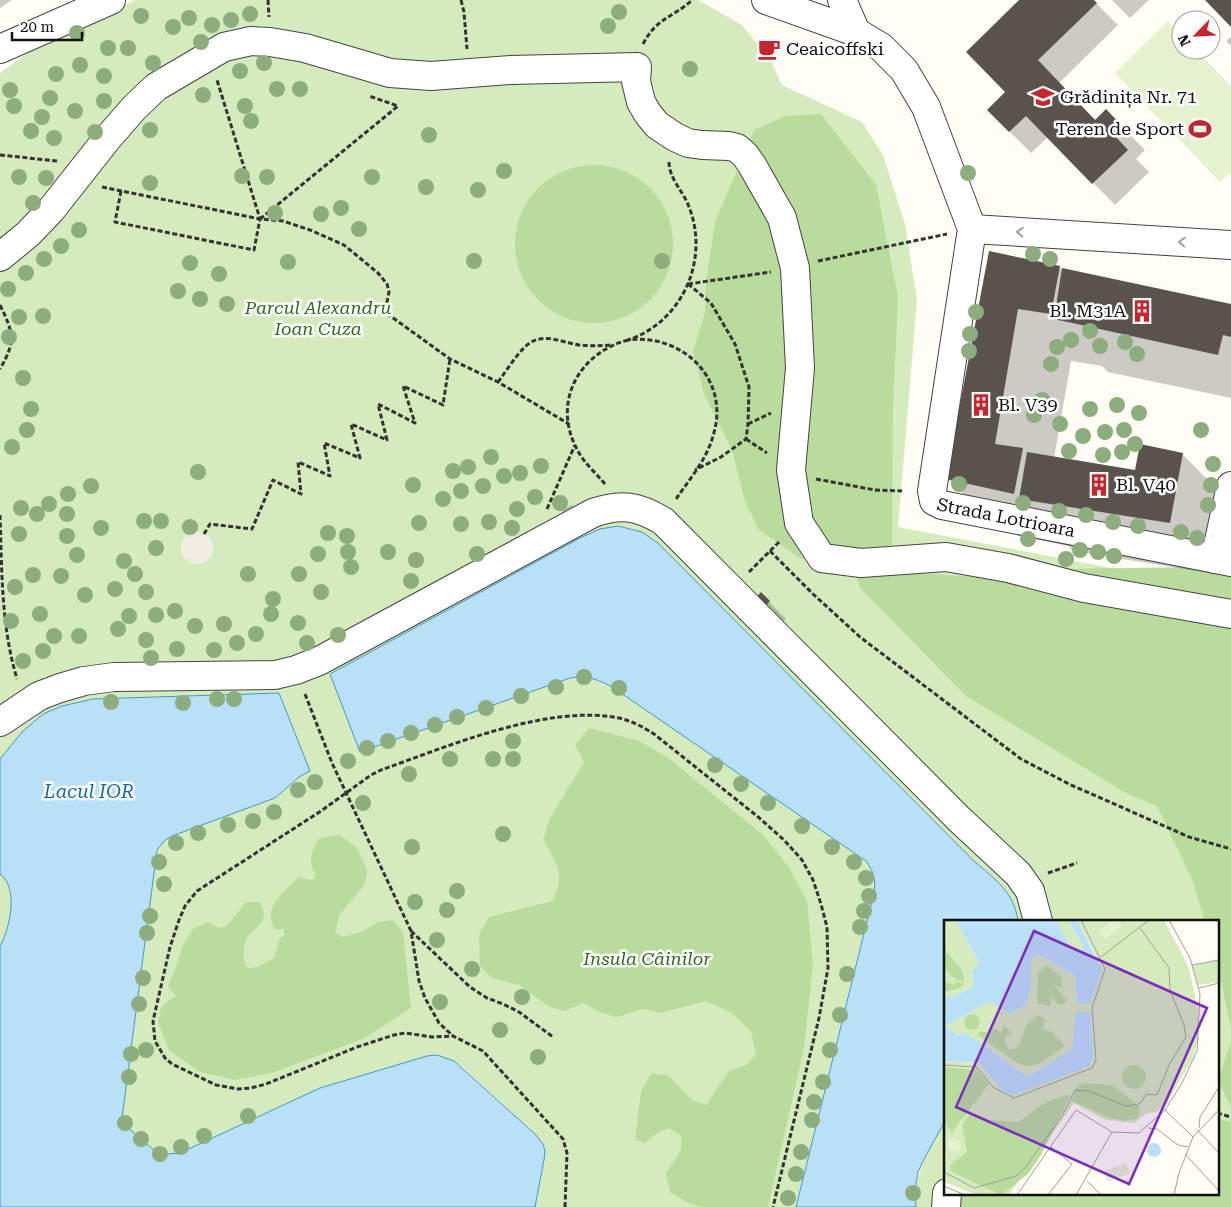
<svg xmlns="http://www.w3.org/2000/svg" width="1231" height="1207" font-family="'Roboto Serif',serif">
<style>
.green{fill:#d5ebbd}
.forest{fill:#b9dc9c}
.pitch{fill:#e6f2cf}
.plaza{fill:#f1ede2}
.water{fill:#b9e0f7;stroke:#3f96cf}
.shadow{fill:#0003}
.building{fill:#5a524d}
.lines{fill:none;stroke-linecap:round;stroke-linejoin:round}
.minor-casing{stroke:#444;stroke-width:30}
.path{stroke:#333;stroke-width:3;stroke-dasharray:5 2.5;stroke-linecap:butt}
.minor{stroke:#fff;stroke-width:28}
.tree{fill:#8dad7f}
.oneway{stroke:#a0a0a0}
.labels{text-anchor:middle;stroke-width:5;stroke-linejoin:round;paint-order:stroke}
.poi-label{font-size:18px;fill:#111;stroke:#fff;text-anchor:start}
.park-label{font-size:18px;font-style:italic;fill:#2f6b1f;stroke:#fff}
.street-label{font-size:18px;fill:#111;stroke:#fff}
.water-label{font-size:19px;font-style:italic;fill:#1768a6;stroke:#fff}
.inset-road{fill:none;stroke:#a09f9a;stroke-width:1}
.view{fill:#7b2cbf;fill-opacity:0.15;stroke:#7b2cbf;stroke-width:2.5}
.inset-edge{fill:none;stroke:#111;stroke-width:2.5}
</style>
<rect width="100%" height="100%" fill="#fffdf5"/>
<g class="green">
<path d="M135,0H698L742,25L772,63L782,85L862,122L883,155L905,224L917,300L898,527L1231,591V1207H916C913,1174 929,1149 945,1121V1193H1217V921H1018C1014,895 994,878 975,862L658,543C631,522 609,523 580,538L330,674L591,678L615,689L866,861C874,872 876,880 874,893L796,1207H535L544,1160L535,1134L462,1067C451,1059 440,1055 427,1056L320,1088L180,1153L167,1154L160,1153L154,1150L127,1128L122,1117L123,1111L157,850L165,840L172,836L287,786L299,777L310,771L102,699L62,706L43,714L22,732L0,759V73L29,52Z"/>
<path d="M0,874C19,888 10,928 0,946Z"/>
</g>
<g class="forest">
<polygon points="821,114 876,185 898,297 893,409 892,545 801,559 758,529 744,498 732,450 704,394 693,351 705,313 706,282 715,222 754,130 785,116"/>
<circle cx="594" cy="244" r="79"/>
<polygon points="1198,567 1231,573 1231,1029 1217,962 1217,921 1205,921 1192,879 1157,806 1126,793 966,696 860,588 855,573 894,572 963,576 1061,569"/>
<path d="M589,728L639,741L667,757L762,834L788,866L807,901L813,965L804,1048L768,1207H702L690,1204L670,1192L666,1174L681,1150V1136L669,1128L657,1133L645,1143L635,1140L641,1091L652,1073L669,1076L692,1100L706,1105L729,1071L746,1065L756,1055L751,1032L732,1013L706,1001L660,1013L644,1009L616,1017L597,1011L584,1003L564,1011L550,1007L519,985L492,978L480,966L479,934L489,917L553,901C565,874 558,864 543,840L550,818L584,762L575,745Z"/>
<path d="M340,835L357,848L367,870L365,884L340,914L335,932L342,937L362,932L378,922L393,920L403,932L411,1008L365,1038L272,1073L235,1080L200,1072L169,1050L158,1023L161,1008L168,1001L176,996L168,986L176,967L183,945L194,928L208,922L219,928L227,926L246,902H260C269,920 261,923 249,935C243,943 242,956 245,965L249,968L257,967L274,958L280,938L285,935L283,929L275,930C261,908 284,892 299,877L310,880L315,879C316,873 314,872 312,867C309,856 314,847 319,838Z"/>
<polygon points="1231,1041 1231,1107 1218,1081"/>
<polygon points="1217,1118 1231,1122 1231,1207 959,1207 960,1193 1217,1193"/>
</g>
<polygon class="pitch" points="1168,21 1181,34 1181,50 1196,50 1231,86 1231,172 1220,182 1115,73"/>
<circle class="plaza" cx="197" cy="548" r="16"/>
<g class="water">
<path d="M618,526L642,532L658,543L975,862C996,880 1014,892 1018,921H945V1121L924,1159L918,1172L915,1190L916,1207H796L874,893C876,880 874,872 866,861L615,689C600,680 588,675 570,678L360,752L330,674L580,538L600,529Z"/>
<path d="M279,693L310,771L299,777L275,798L172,836L165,840L157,850L123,1111L122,1117L128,1128L154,1150L160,1153L167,1154L180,1153L320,1088L427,1056L437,1055L454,1061L535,1134L543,1144L545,1151L544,1160L535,1207H0V946C10,928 19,888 0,874V759L22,732L43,714L62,706L93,699Z"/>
</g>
<g class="shadow">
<polygon points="0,0 12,0 0,8"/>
<polygon points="1021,0 1093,0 1118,25 1059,83 1096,121 1106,111 1145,150 1136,159 1149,172 1115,205 1048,137 1031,153 1009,131 1007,92"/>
<polygon points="1112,0 1149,0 1130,18"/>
<polygon points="1231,37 1231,46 1226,41"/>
<polygon points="990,252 1060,267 1061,269 1231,305 1231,398 1108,372 1102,366 1071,361 1054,458 1136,472 1182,454 1231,503 1231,526 1222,575 1073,551 1068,546 1000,531 947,478"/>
<polygon points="572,505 588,522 592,530 582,534 566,518 562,510"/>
<polygon points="761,594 786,619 780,625 755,601"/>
</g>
<g class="building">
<polygon points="1019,0 1094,0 1097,3 1038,60 1095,120 1106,109 1124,128 1115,136 1128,150 1092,184 1026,116 1009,132 987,110 1005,92 966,52"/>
<polygon points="1205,0 1231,0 1231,27"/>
<polygon points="989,251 1060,266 1051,314 1018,309 995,444 1023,448 1014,494 946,479"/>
<polygon points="1062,268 1231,304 1231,337 1223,335 1218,355 1054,319"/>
<polygon points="1140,444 1183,453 1170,523 1019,499 1027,452 1135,470"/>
<polygon points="761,592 770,601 762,610 753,601"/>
</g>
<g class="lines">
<defs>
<g id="minor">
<path id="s1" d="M766,0L856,32L881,47L904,70L926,107L972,229L932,491L934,501L942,505L1231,562"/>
<polyline points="842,0 856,32"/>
<polyline points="0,49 111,0"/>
<polyline points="972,229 1231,245"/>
<polyline points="0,257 28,234 51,210 107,139 134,108 156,87 224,47 251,41 270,42 305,48 390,73 431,76 511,70 637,67 636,81 641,102 648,114 657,125 675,137 688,143 702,145 729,146 737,148 745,155 752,165 782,218 795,268 800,368 791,470 799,523 822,558 861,563 946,557 1008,568 1084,588 1231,614"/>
<polyline points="1215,559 1231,486"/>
<path d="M0,722L39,696L60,688L84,681L114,677L275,675L296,670L319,661L593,513C621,503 638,506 663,521L959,819L1018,874L1030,891L1038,921"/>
<polyline points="946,1207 947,1193"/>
</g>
</defs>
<use href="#minor" class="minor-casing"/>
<g class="path">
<polyline points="268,0 269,17"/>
<polyline points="461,0 464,12 467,49"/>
<path d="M643,44C657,17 673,18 692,0"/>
<polyline points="0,155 57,161"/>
<path d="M669,162C669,179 684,192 689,207C710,260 682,322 628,340C684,333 731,381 713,436C707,459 689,480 676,499"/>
<polyline points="102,187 260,219 283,221 310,230 344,245 378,273 387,284 389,292 386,307 389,315 450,359 498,382 569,424"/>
<polyline points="121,191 115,222 254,250 260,219 217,80"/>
<polyline points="260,219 398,106 369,96"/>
<polyline points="818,261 947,234"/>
<polyline points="688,284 771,272"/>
<polyline points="688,284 711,303 735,344 749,387 748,424 746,439 721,457 695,470"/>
<path d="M0,305C14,334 16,341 0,369"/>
<path d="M498,382C507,370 516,355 527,345C543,332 561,342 579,345C589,346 599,346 610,345"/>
<polyline points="748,424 771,413"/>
<polyline points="746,439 767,453"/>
<polyline points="816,479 875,490 902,491"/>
<path d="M605,484C596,473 584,463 578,451C551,404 578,353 628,340"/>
<polyline points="547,509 575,445"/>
<path d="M0,515C2,571 1,626 17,679"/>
<polyline points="204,534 210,524 252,529 273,480 301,494 298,462 330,476 324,443 360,458 351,424 387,440 378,404 415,423 403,386 443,405 450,359"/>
<polyline points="770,551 813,594 860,637 1021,759 1069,784 1189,837 1231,849"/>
<polyline points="749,572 780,541"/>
<polyline points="305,694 332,763 411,931 419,981 425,998 439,1023 453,1036"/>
<polyline points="1048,873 1077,863"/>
<polyline points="411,931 470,987 487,998 503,1004 519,1012 553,1037"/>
<polyline points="1217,1113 1231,1117"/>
<path d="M565,1207L567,1153L563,1139L483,1051L453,1036L432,1037L405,1033L394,1035L357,1047L266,1084L251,1088L238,1089L216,1085L172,1064L165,1058L155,1041L153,1021L170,947L179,920L185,906L197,891L321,811L371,775L381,770C449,746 547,704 619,718C632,721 643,727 654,734L757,816L784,840L802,860L813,880L821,904L827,927L828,968L819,1018L773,1207"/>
</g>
<use href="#minor" class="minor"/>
</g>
<g class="tree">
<circle cx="619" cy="12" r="8"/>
<circle cx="250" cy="14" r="8"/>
<circle cx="141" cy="16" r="8"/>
<circle cx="189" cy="18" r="8"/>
<circle cx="231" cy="20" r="8"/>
<circle cx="212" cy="25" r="8"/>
<circle cx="608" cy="26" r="8"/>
<circle cx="173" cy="27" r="8"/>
<circle cx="77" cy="33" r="8"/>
<circle cx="201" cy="42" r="8"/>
<circle cx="108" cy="48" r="8"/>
<circle cx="128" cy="48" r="8"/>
<circle cx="153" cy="63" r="8"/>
<circle cx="264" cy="63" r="8"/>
<circle cx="80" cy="65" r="8"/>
<circle cx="690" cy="69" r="8"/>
<circle cx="240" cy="71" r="8"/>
<circle cx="56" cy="74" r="8"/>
<circle cx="104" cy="76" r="8"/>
<circle cx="277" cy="89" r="8"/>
<circle cx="300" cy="89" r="8"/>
<circle cx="10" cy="90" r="8"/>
<circle cx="203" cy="95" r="8"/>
<circle cx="50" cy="98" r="8"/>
<circle cx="104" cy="101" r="8"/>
<circle cx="14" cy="106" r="8"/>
<circle cx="245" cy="106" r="8"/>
<circle cx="75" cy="111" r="8"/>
<circle cx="42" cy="117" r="8"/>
<circle cx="251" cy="121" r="8"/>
<circle cx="150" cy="130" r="8"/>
<circle cx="31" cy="131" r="8"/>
<circle cx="95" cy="132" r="8"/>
<circle cx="429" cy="135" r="8"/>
<circle cx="54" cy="138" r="8"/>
<circle cx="504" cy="171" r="8"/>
<circle cx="968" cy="173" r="8"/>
<circle cx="242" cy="176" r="8"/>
<circle cx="19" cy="177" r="8"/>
<circle cx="267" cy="177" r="8"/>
<circle cx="372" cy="177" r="8"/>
<circle cx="46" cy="178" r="8"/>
<circle cx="150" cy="183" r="8"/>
<circle cx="426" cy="187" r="8"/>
<circle cx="478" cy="190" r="8"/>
<circle cx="33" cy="203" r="8"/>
<circle cx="341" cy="208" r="8"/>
<circle cx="275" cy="213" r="8"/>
<circle cx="321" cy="214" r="8"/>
<circle cx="359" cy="229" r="8"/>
<circle cx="79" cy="230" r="8"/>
<circle cx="61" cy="246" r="8"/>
<circle cx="1033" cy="254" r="8"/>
<circle cx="44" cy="259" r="8"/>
<circle cx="1050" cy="259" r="8"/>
<circle cx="474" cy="261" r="8"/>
<circle cx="662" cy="261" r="8"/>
<circle cx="288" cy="262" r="8"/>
<circle cx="190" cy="263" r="8"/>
<circle cx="26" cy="273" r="8"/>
<circle cx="219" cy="274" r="8"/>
<circle cx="8" cy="289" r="8"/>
<circle cx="178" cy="291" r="8"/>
<circle cx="200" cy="299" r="8"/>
<circle cx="227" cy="304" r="8"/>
<circle cx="976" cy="312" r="8"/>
<circle cx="43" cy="316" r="8"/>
<circle cx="19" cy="317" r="8"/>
<circle cx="1090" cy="331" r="8"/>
<circle cx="970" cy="334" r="8"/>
<circle cx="9" cy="337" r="8"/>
<circle cx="1071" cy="340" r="8"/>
<circle cx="1125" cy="342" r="8"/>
<circle cx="1100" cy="346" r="8"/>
<circle cx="1057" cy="347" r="8"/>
<circle cx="969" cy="351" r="8"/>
<circle cx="1137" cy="354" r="8"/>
<circle cx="1051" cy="364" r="8"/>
<circle cx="23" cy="378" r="8"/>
<circle cx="1042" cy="400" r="8"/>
<circle cx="1117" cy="405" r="8"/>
<circle cx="31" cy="409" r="8"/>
<circle cx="1090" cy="409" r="8"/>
<circle cx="1139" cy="413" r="8"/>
<circle cx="1034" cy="415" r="8"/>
<circle cx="1060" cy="424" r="8"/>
<circle cx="27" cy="430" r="8"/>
<circle cx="1124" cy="430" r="8"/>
<circle cx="1201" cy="430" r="8"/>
<circle cx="1105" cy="432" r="8"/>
<circle cx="1083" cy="436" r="8"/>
<circle cx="1135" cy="444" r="8"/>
<circle cx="12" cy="447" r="8"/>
<circle cx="1069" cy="451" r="8"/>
<circle cx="1122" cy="452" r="8"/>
<circle cx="1103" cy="455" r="8"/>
<circle cx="491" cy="457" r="8"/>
<circle cx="1213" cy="464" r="8"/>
<circle cx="541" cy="466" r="8"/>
<circle cx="468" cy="467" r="8"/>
<circle cx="453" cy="471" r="8"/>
<circle cx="198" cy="472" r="8"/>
<circle cx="520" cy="473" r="8"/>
<circle cx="504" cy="476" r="8"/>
<circle cx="959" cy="484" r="8"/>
<circle cx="413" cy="485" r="8"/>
<circle cx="1211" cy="485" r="8"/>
<circle cx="91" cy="486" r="8"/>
<circle cx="483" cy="486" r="8"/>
<circle cx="461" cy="491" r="8"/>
<circle cx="68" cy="494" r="8"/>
<circle cx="535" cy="497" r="8"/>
<circle cx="443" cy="499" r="8"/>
<circle cx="560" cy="503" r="8"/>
<circle cx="1023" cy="503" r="8"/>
<circle cx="49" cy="504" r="8"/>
<circle cx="1208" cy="505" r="8"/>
<circle cx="21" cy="508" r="8"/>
<circle cx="517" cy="509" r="8"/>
<circle cx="1059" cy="511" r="8"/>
<circle cx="37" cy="514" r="8"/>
<circle cx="67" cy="514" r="8"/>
<circle cx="1086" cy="515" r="8"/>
<circle cx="144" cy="521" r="8"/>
<circle cx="161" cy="521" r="8"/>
<circle cx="489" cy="522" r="8"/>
<circle cx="1113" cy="522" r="8"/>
<circle cx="419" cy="523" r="8"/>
<circle cx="461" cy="524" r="8"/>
<circle cx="1138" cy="526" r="8"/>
<circle cx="190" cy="527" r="8"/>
<circle cx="101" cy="528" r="8"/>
<circle cx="512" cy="528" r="8"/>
<circle cx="1181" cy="532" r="8"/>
<circle cx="328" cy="533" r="8"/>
<circle cx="19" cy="534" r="8"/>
<circle cx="67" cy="536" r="8"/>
<circle cx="347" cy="536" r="8"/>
<circle cx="1197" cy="538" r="8"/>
<circle cx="1028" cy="539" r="8"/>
<circle cx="156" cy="548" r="8"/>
<circle cx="1080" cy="550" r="8"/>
<circle cx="348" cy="552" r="8"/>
<circle cx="388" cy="552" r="8"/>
<circle cx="1098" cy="552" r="8"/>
<circle cx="318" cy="554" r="8"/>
<circle cx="477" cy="554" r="8"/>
<circle cx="77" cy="555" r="8"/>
<circle cx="1114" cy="556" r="8"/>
<circle cx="1066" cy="559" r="8"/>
<circle cx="416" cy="560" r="8"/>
<circle cx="124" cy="561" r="8"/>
<circle cx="351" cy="567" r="8"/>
<circle cx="135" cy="574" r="8"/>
<circle cx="248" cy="574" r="8"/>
<circle cx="299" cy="574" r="8"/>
<circle cx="33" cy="575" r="8"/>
<circle cx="61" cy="576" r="8"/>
<circle cx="411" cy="581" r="8"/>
<circle cx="15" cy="587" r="8"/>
<circle cx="115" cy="589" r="8"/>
<circle cx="146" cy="592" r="8"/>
<circle cx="321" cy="592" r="8"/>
<circle cx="85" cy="595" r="8"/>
<circle cx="273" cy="599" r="8"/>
<circle cx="175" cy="611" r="8"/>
<circle cx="40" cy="614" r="8"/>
<circle cx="271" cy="614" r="8"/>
<circle cx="156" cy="615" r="8"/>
<circle cx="129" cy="616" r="8"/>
<circle cx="11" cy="621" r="8"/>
<circle cx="298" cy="623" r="8"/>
<circle cx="224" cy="624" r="8"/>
<circle cx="195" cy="626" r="8"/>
<circle cx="118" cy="629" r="8"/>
<circle cx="256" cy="634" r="8"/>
<circle cx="338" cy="635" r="8"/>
<circle cx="54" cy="636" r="8"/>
<circle cx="79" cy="636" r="8"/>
<circle cx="146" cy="640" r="8"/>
<circle cx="237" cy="643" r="8"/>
<circle cx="307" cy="643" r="8"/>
<circle cx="177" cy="649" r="8"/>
<circle cx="214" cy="650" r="8"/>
<circle cx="43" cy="651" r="8"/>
<circle cx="151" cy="658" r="8"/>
<circle cx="23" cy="661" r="8"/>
<circle cx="584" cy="677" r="8"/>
<circle cx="556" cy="687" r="8"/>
<circle cx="619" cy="688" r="8"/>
<circle cx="521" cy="696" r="8"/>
<circle cx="217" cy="699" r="8"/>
<circle cx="234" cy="699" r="8"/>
<circle cx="111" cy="702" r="8"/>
<circle cx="183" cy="703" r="8"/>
<circle cx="486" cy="708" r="8"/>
<circle cx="457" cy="717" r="8"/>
<circle cx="435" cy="725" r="8"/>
<circle cx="411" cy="733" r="8"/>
<circle cx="388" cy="741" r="8"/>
<circle cx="513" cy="741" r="8"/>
<circle cx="367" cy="748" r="8"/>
<circle cx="450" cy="759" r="8"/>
<circle cx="493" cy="759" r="8"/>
<circle cx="513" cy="759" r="8"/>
<circle cx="348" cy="761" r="8"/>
<circle cx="715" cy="765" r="8"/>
<circle cx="409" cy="774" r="8"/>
<circle cx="315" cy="782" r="8"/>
<circle cx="741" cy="784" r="8"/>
<circle cx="298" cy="790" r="8"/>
<circle cx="363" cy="803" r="8"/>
<circle cx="768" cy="803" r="8"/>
<circle cx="274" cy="812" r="8"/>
<circle cx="253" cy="821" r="8"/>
<circle cx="228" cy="825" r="8"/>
<circle cx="802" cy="826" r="8"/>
<circle cx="198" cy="833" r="8"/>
<circle cx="503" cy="834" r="8"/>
<circle cx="176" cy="843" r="8"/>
<circle cx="412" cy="847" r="8"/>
<circle cx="832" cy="847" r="8"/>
<circle cx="159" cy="862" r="8"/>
<circle cx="854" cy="862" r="8"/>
<circle cx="866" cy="878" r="8"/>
<circle cx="164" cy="884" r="8"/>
<circle cx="457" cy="891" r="8"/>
<circle cx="869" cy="896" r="8"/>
<circle cx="415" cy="902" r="8"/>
<circle cx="447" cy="910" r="8"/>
<circle cx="864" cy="911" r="8"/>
<circle cx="150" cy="916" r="8"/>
<circle cx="860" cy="927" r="8"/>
<circle cx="147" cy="933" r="8"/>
<circle cx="437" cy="940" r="8"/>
<circle cx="472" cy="969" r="8"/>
<circle cx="847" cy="974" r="8"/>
<circle cx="143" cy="978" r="8"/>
<circle cx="522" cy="997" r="8"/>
<circle cx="440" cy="1002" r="8"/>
<circle cx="139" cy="1004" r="8"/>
<circle cx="840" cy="1015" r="8"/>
<circle cx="500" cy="1030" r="8"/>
<circle cx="146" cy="1050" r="8"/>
<circle cx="830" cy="1050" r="8"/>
<circle cx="131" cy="1054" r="8"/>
<circle cx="538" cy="1057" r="8"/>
<circle cx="129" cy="1077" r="8"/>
<circle cx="823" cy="1082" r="8"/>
<circle cx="814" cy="1102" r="8"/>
<circle cx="248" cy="1116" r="8"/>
<circle cx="812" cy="1120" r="8"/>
<circle cx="125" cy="1123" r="8"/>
<circle cx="204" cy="1136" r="8"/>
<circle cx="141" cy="1139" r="8"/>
<circle cx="181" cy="1147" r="8"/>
<circle cx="801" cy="1152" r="8"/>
<circle cx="160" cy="1154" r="8"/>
<circle cx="796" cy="1174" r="8"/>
<circle cx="913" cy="1193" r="8"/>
<circle cx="788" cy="1198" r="8"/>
</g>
<defs><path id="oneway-chevron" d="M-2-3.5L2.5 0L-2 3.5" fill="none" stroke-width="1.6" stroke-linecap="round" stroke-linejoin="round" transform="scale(1.25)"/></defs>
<g class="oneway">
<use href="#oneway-chevron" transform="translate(1020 232) rotate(-177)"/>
<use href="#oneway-chevron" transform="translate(1182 242) rotate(-176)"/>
</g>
<defs>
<symbol id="cafe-bare" viewBox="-9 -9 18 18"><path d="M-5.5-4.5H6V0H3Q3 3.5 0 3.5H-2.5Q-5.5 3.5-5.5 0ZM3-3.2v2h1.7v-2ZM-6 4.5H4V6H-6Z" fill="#c4262e" stroke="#fff" stroke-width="2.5" paint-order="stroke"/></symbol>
<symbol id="school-bare" viewBox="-9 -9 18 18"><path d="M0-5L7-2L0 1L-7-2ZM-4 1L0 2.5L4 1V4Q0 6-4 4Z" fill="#c4262e" stroke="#fff" stroke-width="2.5" paint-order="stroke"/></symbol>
<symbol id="stadium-bare" viewBox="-9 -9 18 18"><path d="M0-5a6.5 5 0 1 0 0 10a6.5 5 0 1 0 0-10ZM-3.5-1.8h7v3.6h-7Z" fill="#c4262e" stroke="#fff" stroke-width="2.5" paint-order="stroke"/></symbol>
<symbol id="building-bare" viewBox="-9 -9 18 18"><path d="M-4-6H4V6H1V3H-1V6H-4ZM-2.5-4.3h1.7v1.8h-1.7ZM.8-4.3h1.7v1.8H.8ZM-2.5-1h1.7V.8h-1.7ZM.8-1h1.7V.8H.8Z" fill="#c4262e" stroke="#fff" stroke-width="2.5" paint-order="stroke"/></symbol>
</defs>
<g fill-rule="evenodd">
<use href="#cafe-bare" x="753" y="33" width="32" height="32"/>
<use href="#school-bare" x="1027" y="81" width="32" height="32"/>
<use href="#stadium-bare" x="1184" y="113" width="32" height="32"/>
<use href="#building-bare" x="1126" y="295" width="32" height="32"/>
<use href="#building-bare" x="965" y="389" width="32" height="32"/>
<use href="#building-bare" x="1083" y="469" width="32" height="32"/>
</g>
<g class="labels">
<g class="poi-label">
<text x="786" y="55">Ceaicoffski</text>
<text x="1060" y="103">Grădinița Nr. 71</text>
<text x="1184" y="135" text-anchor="end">Teren de Sport</text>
<text x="1126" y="317" text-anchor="end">Bl. M31A</text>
<text x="998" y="411">Bl. V39</text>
<text x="1116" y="491">Bl. V40</text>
</g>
<g class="park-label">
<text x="318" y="314">Parcul Alexandru<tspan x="318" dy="21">Ioan Cuza</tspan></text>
<text x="647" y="965">Insula Câinilor</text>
</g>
<g class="street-label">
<text dy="6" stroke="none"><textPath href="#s1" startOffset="680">Strada Lotrioara</textPath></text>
</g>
<g class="water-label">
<text x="89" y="798">Lacul IOR</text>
</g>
</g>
<g transform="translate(944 920)">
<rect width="275" height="275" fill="#fffdf5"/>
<path d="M0,0H12L35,43L28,54L30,66L5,79L0,77ZM112,0H124L139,26L138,33L128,29ZM133,0H220L245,48L254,89L255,117L248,140L221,186L212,192L201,194L191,203L162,200L130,183L65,275H33L0,262V141L35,143L55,166L148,143L146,93L129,129L83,157L37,123L21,113L13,115L1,106L45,82L63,92L87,64V40L94,34L131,56L133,83L156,43ZM275,40V62L254,65L248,45Z" fill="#d5ebbd"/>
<path d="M2,31L18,50L21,63L7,56L0,47ZM102,45L118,57L117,68L108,63L123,80L119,85L113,84L108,77L106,86L93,83L94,53ZM0,61L9,65L13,62L20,64L14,69L1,71ZM20 102a8 8 0 1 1 16 0a8 8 0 1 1-16 0ZM94,95L101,99L99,110L108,112L121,126L95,144L83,146L73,143L34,115L36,111L44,113L50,108L57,113L60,106L68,113L60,119L64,129L68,130L75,125L83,104ZM178 157a12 12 0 1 1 24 0a12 12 0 1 1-24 0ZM0,147L32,150L45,164L8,212L0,203ZM139,163L169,165L196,187L194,198L181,201L163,197L128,181L132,167ZM127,174L96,237L84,254L57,275L8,252L5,246L23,232L18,205L26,193L46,200L74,202L102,182Z" fill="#b9dc9c"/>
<path d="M169,0H174L178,6L161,19L155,11ZM3 225a7 7 0 1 1 14 0a7 7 0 1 1-14 0ZM182,243L186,253L163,262L159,251Z" fill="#e6f2cf"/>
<path d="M12,0H112L127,27L137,33L139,26L124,0H133L158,49L146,84L133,83L131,56L94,34L87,40V64L82,85L65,93L45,82L1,106L13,115L21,113L37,123L83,157L128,129L132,92H146L149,137L146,146L70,175L58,170L35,143L0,141V77L7,78L30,66L28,52L35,43ZM203 230a7 7 0 1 1 14 0a7 7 0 1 1-14 0Z" fill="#b9e0f7"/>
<path class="inset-road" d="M157,37L205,0M248,45L275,40M255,68L275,63M0,145L32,147L49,167L70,178L148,148L152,140L148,88L161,49L137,0M221,190L249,217M204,208L213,209L234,225L244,227M255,208L256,197L275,167M253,210L274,232M241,234L275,271M0,252L30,268L72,256L81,248L118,196L131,170L145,171L182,186L195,184L203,174L213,175L225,145L242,117L240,105L226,70L225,48L196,8M143,261L157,275M0,266L21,275M73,275L132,190L168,212L195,213L221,190L238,163L253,131L256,74L246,38L225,0M104,275L128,244L106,226M132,275L168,212M230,275L235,253L249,217L275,190"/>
<path class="view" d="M90,11L263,88L185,264L12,187Z"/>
<rect width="275" height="275" class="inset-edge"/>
</g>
<g transform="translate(1196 35) rotate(246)"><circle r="24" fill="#ffffff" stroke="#a0a0a0"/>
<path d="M0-4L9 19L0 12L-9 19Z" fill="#c4262e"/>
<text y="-8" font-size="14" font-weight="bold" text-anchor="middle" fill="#111111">N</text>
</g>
<path d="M12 32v8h70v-8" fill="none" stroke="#111111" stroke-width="2.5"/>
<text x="20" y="32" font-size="15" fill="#111111" stroke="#ffffff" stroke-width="4" paint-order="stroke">20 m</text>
</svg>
